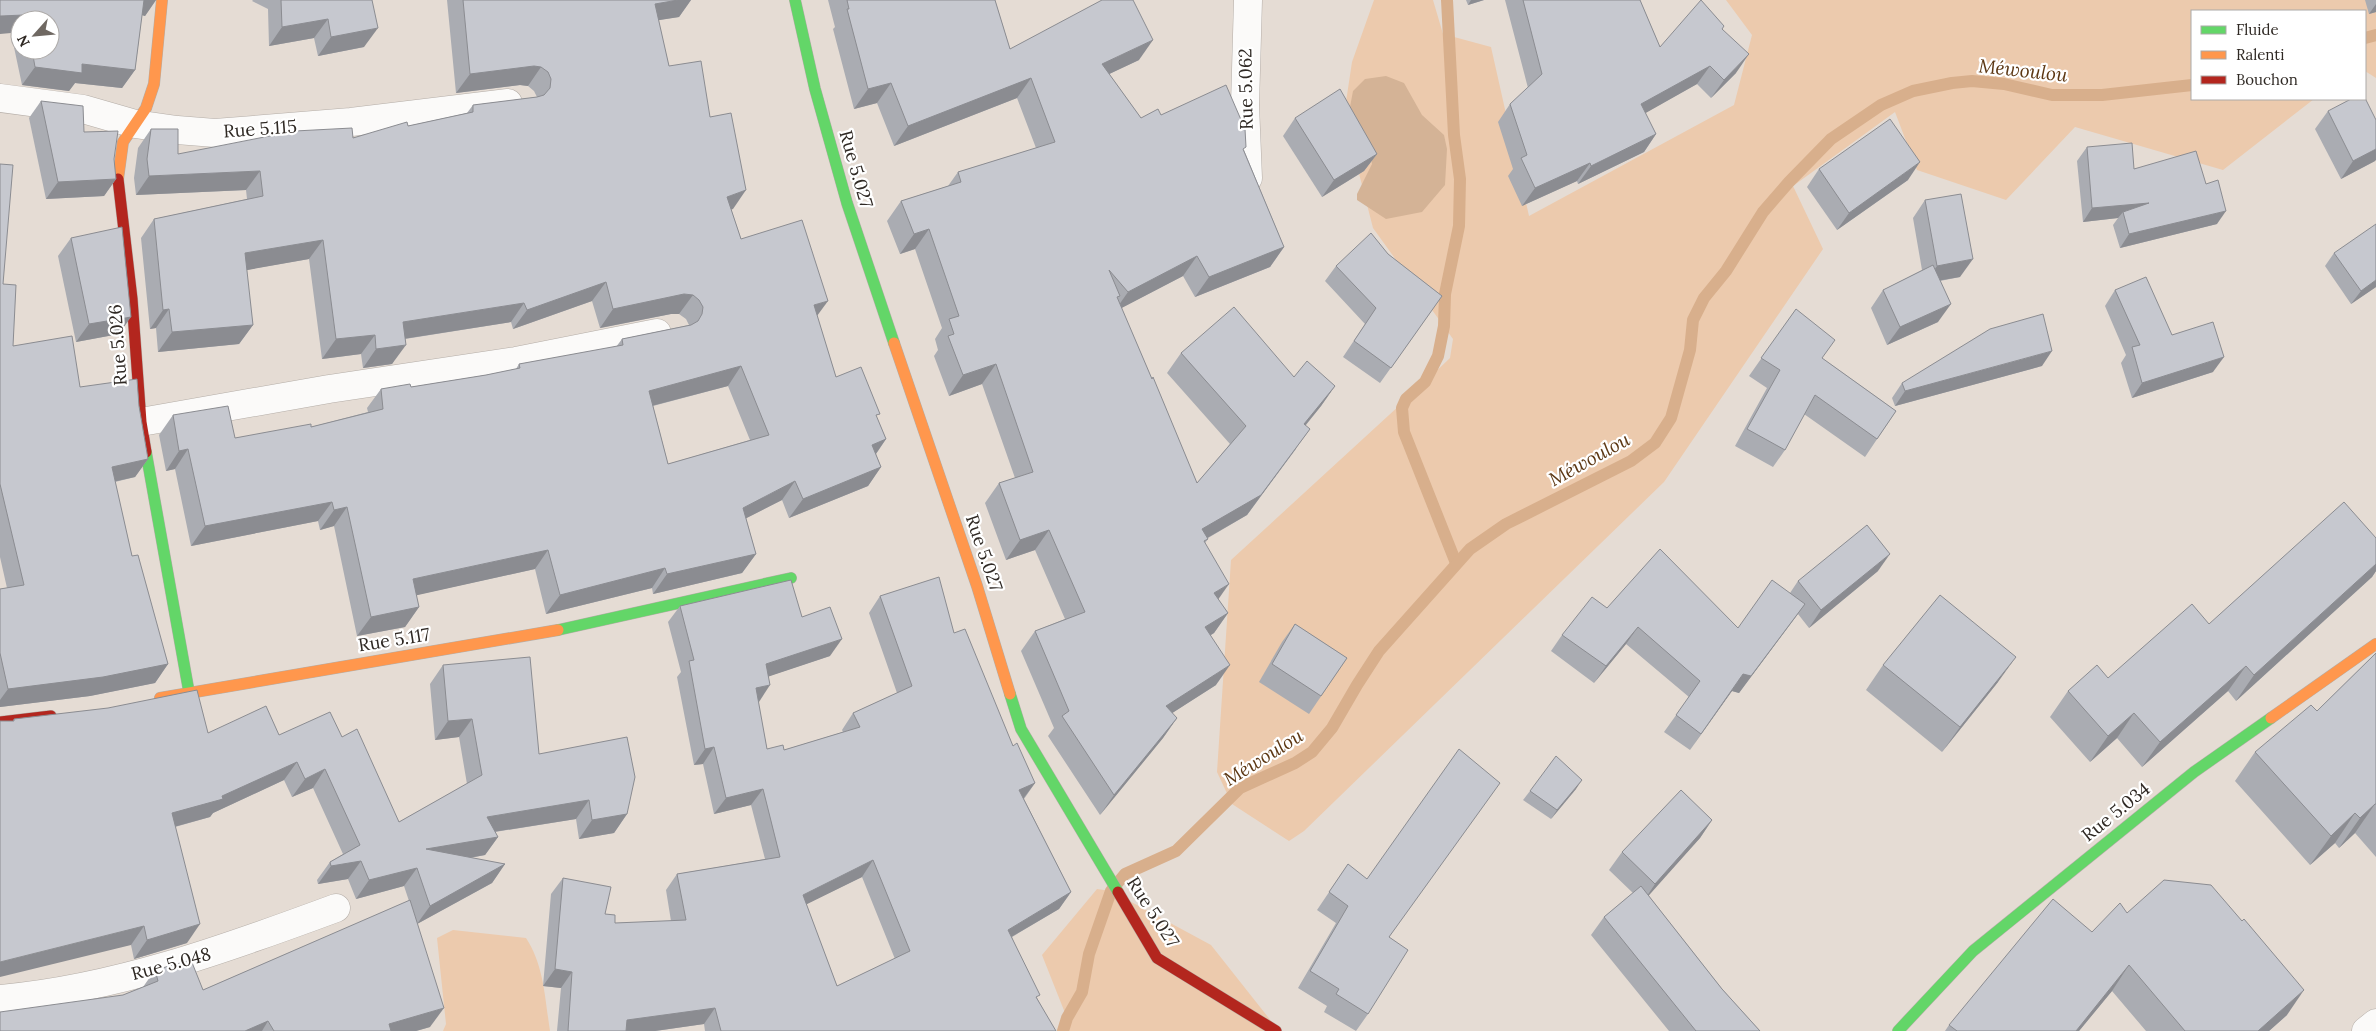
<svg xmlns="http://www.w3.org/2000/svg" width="2376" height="1031" font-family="Lora,serif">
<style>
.green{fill:#eccaad}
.forest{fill:#d4b396}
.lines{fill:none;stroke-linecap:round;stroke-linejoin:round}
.stream{stroke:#d8af8c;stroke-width:12}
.street-casing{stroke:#b4ada7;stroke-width:29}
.fast-casing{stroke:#b4ada7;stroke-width:12}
.slow-casing{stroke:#b4ada7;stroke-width:12}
.jam-casing{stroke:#b4ada7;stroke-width:12}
.street{stroke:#fbfaf9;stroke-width:28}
.fast{stroke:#63d668;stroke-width:11}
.slow{stroke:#ff974d;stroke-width:11}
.jam{stroke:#b3261e;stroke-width:11}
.wall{fill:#aaacb2;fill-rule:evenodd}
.shaded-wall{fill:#8b8c91}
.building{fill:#c6c8cf;stroke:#8b8c91;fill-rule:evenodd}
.labels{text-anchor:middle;stroke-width:4.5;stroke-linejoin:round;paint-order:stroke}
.street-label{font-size:18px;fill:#2f2924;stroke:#fff}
.water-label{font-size:19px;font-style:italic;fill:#5c3713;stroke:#fff}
</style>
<rect width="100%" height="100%" fill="#e5dcd4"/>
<g class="green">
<polygon points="1374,0 1433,0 1443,34 1491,47 1529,216 1734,105 1752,35 1726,0 2376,0 2376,78 2365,71 2365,11 2192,11 2192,99 2314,99 2223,170 2075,127 2006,200 1917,170 1895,112 1793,186 1823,249 1664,482 1304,831 1289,841 1232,804 1217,772 1231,560 1425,382 1450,358 1453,339 1373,228 1344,115 1352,62"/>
<polygon points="1097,889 1111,891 1211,945 1279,1031 1067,1031 1067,1018 1042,955"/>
<path d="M453,930L526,938C544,965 545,999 550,1031H443L446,1024L437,938Z"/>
</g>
<polygon class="forest" points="1386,76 1404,83 1422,115 1444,135 1447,149 1445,185 1422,212 1386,219 1357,200 1357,194 1372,164 1369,148 1350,107 1353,91 1365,79"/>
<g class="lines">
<g class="stream">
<polyline points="1447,0 1454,135 1460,179 1459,226 1445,294 1444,326 1438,356 1425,382 1406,399 1402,408 1404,432 1456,563"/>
<polyline points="2365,38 2376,35"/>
<polyline points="1063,1031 1067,1018 1082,992 1089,954 1111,891 1125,874 1176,851 1240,788 1295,763 1312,752 1332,728 1357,685 1379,651 1470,549 1506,524 1631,461 1655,443 1671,418 1690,350 1693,320 1704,298 1726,271 1763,212 1789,182 1831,139 1881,105 1913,91 1952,83 1972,81 2004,84 2052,95 2102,95 2192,85"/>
</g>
<defs>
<g id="street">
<polyline points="1248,0 1245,105 1248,178"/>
<polyline points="0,98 83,109 135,124 177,130 215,133 351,122 508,103"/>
<polyline points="141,422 329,389 516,361 657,333"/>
<path d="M0,999C115,989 228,948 336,908"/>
<polyline points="2366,1031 2376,1023"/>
</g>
<g id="fast">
<polyline points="795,0 815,89 847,203 894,343"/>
<polyline points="146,452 189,692"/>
<polyline points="558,630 791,578"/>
<polyline points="1010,694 1021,729 1118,892"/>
<polyline points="1898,1031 1973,951 2194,772 2271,718"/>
</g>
<g id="slow">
<polyline points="118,179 123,142 146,108 154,84 162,0"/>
<polyline points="894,343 977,586 1010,694"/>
<polyline points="160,698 558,630"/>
<polyline points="2271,718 2376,644"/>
</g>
<g id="jam">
<polyline points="118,179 132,299 141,422 146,452"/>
<polyline points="0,722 51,716"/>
<polyline points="1118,892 1157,958 1276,1031"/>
</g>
</defs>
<use href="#street" class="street-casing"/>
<use href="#fast" class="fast-casing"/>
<use href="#slow" class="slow-casing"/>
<use href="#jam" class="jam-casing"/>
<use href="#street" class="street"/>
<use href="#fast" class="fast"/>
<use href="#slow" class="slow"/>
<use href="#jam" class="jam"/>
</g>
<g class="wall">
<path d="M0,0H156L145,16L142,15L135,70L122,88L75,83L69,91L22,85L11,33ZM20,20H50V50H20Z"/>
<polygon points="253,0 372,0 364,47 318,56 314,38 269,46 268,9 252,1"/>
<path d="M447,0H691L679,17L658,20L669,66L710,117L733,209H731L741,239L817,316L836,377L877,418L886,439L876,454L881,467L868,486L789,518L782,500L746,518L756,554L742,573L653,594L652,588L546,614L535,569L416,595L419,607L405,627L357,636L334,526L320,530L318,521L191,546L175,469L166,471L159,435L173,415L235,438L311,427L368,412L367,408L381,389L411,387L486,375L516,369L519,364L616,347L622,339L689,325L686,319L679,314H671L600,328L592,301L513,329L511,322L405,339L392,364L363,368L361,354L322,359L309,259L246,270L253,325L239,344L158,352L156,328L150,329L141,238L154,219L247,199L246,190L136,195L134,178L138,148L151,129L178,154L353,138L467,113L473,105L537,97L534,91L528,86L520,85L456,93ZM728,386L750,440L668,464L653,406Z"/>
<polygon points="828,0 995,0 1010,49 1139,60 1109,74 1141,118 1161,115 1244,150 1284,247 1270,267 1195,297 1183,276 1121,308 1197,483 1230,444 1167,373 1181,353 1335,386 1321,406 1306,425 1296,449 1247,515 1208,538 1208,539 1205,543 1218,599 1228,613 1214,633 1211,635 1216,685 1172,713 1177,718 1163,738 1100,815 1048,736 1054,728 1021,651 1035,631 1065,619 1035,550 1006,560 985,503 999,483 1015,478 982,384 949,396 934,356 938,350 935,339 942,328 915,249 900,254 887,221 901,201 948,186 958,172 1036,148 1017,98 894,146 877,103 854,109 833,29 835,27"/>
<polygon points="1466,0 1484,0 1468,5"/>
<polygon points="1505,0 1640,0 1660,47 1722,29 1736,73 1711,98 1697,84 1645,113 1656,134 1644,152 1578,184 1577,181 1522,206 1508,176 1513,169 1498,122 1510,104 1528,88"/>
<polygon points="2365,0 2376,0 2376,12 2369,14"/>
<polygon points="41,101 84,132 116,179 104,196 46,199 29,118"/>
<polygon points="2328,111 2375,161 2341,179 2315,129"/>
<polygon points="1295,118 1377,154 1364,171 1322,197 1283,136"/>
<polygon points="2087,147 2134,169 2217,224 2120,248 2113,225 2118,218 2083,222 2077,161"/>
<polygon points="0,164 3,284 13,346 80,387 139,406 148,459 135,477 115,482 132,556 168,664 155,683 90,696 0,707 0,589 7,588 0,557"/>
<polygon points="1819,169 1908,180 1837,230 1807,187"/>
<polygon points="1925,200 1960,277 1940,281 1938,322 1887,345 1871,308 1883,290 1922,270 1913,218"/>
<polygon points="71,238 119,334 76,342 58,256"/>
<polygon points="2334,253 2376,287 2351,304 2325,266"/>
<polygon points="1388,254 1442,296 1380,383 1343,357 1365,324 1325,281 1336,266"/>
<polygon points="2115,290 2172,335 2213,372 2132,398 2121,363 2126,355 2105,306"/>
<polygon points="1796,309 1822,358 1896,411 1865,457 1804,414 1785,450 1773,467 1735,446 1767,388 1749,376"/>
<polygon points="2042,366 1895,406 1892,398 1902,383"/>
<polygon points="2376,564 2376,571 2372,577 2236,701 2228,691 2142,767 2117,738 2090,762 2050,717 2068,691 2108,678 2209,624"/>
<polygon points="1878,571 1809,628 1798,614 1739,693 1732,691 1690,750 1664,732 1689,697 1626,644 1594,683 1551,651 1562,635 1607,608 1738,628 1790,593 1798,581"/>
<path d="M880,596L954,633L1013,746L1035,783L1024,799L1071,892L1059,909L1012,937L1037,998L1055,1031H705L704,1024L655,1031H557L561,988L543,986L551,894L563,878L615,923L671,921L666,890L677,874L765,859L751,805L714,814L703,764L694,765L677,677L681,672L668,622L680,606L802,617L830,656L769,676L758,702L767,749L784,750L843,732L842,730L853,713L897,693L869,613ZM862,877L895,959L837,986L806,904Z"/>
<polygon points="1295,624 1347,658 1309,714 1259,682 1282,642"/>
<polygon points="2376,653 2376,857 2355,833 2339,848 2335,843 2310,865 2235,781 2255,752 2317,711"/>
<polygon points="443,665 539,754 627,814 614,833 579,839 576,819 495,832 498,837 485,855 470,858 505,864 492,883 417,924 430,1027 416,1031 0,1031 123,995 143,987 155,970 203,990 409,901 404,886 356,899 348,879 318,884 317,880 330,862 343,854 313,788 292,797 284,780 213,813 210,817 175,827 187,943 134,959 131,945 13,721 14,719 208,733 342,737 399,822 467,784 459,737 435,740 430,684"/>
<polygon points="1883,665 1998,682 1942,752 1866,690"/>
<polygon points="1576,789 1551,819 1523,800 1530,791"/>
<polygon points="1712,820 1700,838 1648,895 1722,989 1760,1031 1669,1031 1591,935 1604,917 1633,893 1609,870 1622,852"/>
<polygon points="1348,864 1390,937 1368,1014 1356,1031 1324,1012 1327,1006 1298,988 1336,923 1317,910"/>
<polygon points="2127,913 2242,921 2287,1015 2269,1031 2146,1031 2112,991 2079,1031 1945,1031 1949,1025 2092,932"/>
</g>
<g class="shaded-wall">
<polygon points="140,0 156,0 145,16 132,12"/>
<polygon points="678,0 691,0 679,17 641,23 655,4"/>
<polygon points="1471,0 1484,0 1468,5"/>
<polygon points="2376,4 2376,12 2369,14"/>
<polygon points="24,15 11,33 0,34 0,16"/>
<polygon points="328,19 314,38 269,46 282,27"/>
<polygon points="378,28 364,47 318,56 331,37"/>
<polygon points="1153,40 1139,60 1088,84 1102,64"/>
<polygon points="1749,54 1736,73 1711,98 1724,80"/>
<polygon points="82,64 135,70 122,88 75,83 69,91 22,85 35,67"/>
<polygon points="534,66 541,67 528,86 520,85 456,93 470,74"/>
<polygon points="1710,66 1697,84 1628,123 1641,104"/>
<polygon points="1031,78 1017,98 894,146 908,126"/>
<polygon points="891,83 877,103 854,109 868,89"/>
<polygon points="1656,134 1644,152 1578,184 1591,166"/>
<polygon points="2376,149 2376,160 2375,161 2341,179 2353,161"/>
<polygon points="1377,154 1364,171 1322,197 1334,180"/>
<polygon points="1920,162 1908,180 1837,230 1849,213"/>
<polygon points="1590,163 1577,181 1522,206 1535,188"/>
<polygon points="260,171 246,190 136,195 149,176"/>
<polygon points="116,179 104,196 46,199 58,182"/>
<polygon points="746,190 733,209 713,216 727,197"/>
<polygon points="2149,203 2123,212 2118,218 2083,222 2092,208"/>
<polygon points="2226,211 2217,224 2120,248 2129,234"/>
<polygon points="929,229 915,249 900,254 914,234"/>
<polygon points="323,240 309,259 231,273 245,253"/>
<polygon points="1284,247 1270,267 1195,297 1209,277"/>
<polygon points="1197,256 1183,276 1114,312 1128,292"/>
<polygon points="1973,259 1960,277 1925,283 1937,266"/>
<polygon points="2376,280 2376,287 2351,304 2361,291"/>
<polygon points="606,282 592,301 513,329 527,310"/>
<polygon points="684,294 693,295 679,314 671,314 600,328 613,309"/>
<polygon points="828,301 814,320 814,305"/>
<polygon points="524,303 511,322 390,341 403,322"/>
<polygon points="1951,304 1938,322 1887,345 1900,327"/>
<polygon points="169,309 156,328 150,329 163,310"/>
<polygon points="131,317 119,334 76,342 89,324"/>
<polygon points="253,325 239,344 158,352 172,332"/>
<polygon points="375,335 361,354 322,359 336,339"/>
<polygon points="406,345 392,364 363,368 376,349"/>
<polygon points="2052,351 2042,366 1895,406 1905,391"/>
<polygon points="2224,357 2213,372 2132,398 2142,383"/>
<polygon points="996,364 982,384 949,396 963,375"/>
<polygon points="741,366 728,386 636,410 649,391"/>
<polygon points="1335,386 1321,406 1290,444 1304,424"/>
<polygon points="1310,429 1247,515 1188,549 1202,529"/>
<polygon points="886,439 873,458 872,445"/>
<polygon points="188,449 175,469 166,471 179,451"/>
<polygon points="148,459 135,477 99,485 112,467"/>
<polygon points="881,467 868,486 789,518 803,499"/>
<polygon points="795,481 782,500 729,527 743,508"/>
<polygon points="332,502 318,521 191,546 205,526"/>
<polygon points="347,507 334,526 320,530 334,510"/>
<polygon points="1049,530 1035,550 1006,560 1020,540"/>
<polygon points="548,550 535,569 400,599 413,579"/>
<polygon points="756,554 742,573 653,594 667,574"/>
<polygon points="1890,554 1878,571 1809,628 1821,610"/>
<polygon points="2376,564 2376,571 2372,577 2236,701 2254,675"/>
<polygon points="665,568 652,588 546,614 560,595"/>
<polygon points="1229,584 1215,604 1214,593"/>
<polygon points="1805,604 1739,693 1732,691 1690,750 1743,674"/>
<polygon points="419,607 405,627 357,636 371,617"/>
<polygon points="1228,613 1214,633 1191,647 1205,627"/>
<polygon points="1638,627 1626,644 1594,683 1606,666"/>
<polygon points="842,639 830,656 755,681 766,664"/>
<polygon points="2016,657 1998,682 1942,752 1960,727"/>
<polygon points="168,664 155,683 90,696 0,707 0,700 8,689"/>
<polygon points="1230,665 1216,685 1152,726 1166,706"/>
<polygon points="2246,666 2228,691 2142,767 2160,742"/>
<polygon points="770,685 759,702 744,705 756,688"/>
<polygon points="2134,713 2117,738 2090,762 2108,736"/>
<polygon points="1177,718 1163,738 1100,815 1114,795"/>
<polygon points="472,719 459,737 435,740 448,721"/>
<polygon points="714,747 703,764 694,765 705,749"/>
<polygon points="297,762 284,780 213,813 210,817 159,831 172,813 222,796"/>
<polygon points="325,769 313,788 292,797 305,779"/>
<polygon points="1582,780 1576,789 1551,819 1557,810"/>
<polygon points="1035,783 1023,799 1019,790"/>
<polygon points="763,789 751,805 714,814 726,798"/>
<polygon points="589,800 576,819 474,835 487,817"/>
<polygon points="2375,804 2355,833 2339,848 2360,818"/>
<polygon points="2355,813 2335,843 2310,865 2331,836"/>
<polygon points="627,814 614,833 579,839 592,820"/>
<polygon points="1712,820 1700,838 1643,902 1655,884"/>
<polygon points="498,837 485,855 413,868 426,849"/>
<polygon points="873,860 862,877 791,912 803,895"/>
<polygon points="361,861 348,879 318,884 331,866"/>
<polygon points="505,864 492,883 417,924 430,906"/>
<polygon points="417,868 404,886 356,899 369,880"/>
<polygon points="1071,892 1059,909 996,946 1008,930"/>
<polygon points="200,924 187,943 134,959 147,940"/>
<polygon points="144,926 131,945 0,977 0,962"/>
<polygon points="2129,965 2112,991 2079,1031 2076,1031"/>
<polygon points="555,969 572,972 561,988 543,986"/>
<polygon points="2304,990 2287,1015 2269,1031 2258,1031"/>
<polygon points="444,1008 430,1027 416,1031 384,1031 389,1024"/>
<polygon points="715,1008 704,1024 655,1031 619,1031 627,1020"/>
<polygon points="268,1021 262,1031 245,1031"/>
</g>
<g class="building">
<polygon points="0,0 144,0 135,70 82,64 82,73 35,67 32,50 50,50 50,20 25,20 24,15 0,16"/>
<polygon points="281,0 372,0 378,28 331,37 328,19 282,27"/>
<path d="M463,0H678L655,4L669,66L701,61L710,117L731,113L746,190L727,197L741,239L802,220L828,301L814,305L836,377L861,367L880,414L876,415L886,439L872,445L881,467L803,499L795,481L743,508L756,554L667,574L665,568L560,595L548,550L413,579L419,607L371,617L347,507L334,510L332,502L205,526L188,449L179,451L173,415L228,406L235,438L311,424V427L383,409L381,389L410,384L411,387L486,375L520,368L519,364L623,345L622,339L691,325L698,321L702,314L703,307L699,300L693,295L684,294L613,309L606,282L527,310L524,303L403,322L406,345L376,349L375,335L336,339L323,240L245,253L253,325L172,332L169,309L163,310L154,219L263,196L260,171L149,176L147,159L151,129H178V154L295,131L352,128L353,138L407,122L408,126L473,112V105L537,97L544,95L550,88L551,79L548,72L541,67L534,66L470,74ZM741,366L769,435L668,464L649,391Z"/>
<polygon points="847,0 995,0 1010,49 1102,0 1133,0 1153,40 1102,64 1141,118 1158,109 1161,115 1226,85 1245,129 1246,147 1243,149 1284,247 1209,277 1197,256 1128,292 1109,270 1120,296 1117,297 1152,379 1153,377 1197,483 1246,426 1181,353 1234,307 1294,377 1307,361 1335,386 1304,424 1310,429 1261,495 1202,529 1208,539 1204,541 1229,584 1214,593 1228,613 1205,627 1230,665 1166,706 1177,718 1114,795 1062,716 1069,711 1035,631 1085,612 1049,530 1020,540 999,483 1033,472 996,364 963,375 948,336 954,334 949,319 959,316 929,229 914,234 901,201 961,182 958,172 1055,142 1031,78 908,126 891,83 868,89 847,9 849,9"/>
<polygon points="1523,0 1640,0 1660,47 1701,0 1724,26 1722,29 1749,54 1724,80 1710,66 1641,104 1656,134 1591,166 1590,163 1535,188 1521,158 1527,155 1510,104 1542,74"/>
<polygon points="1340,89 1377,154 1334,180 1295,118"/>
<polygon points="2365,98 2376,120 2376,149 2353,161 2328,111 2351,99"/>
<polygon points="41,101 83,106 84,132 118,131 114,159 116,179 58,182"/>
<polygon points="1890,119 1920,162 1849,213 1819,169"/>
<polygon points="2132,143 2134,169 2196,151 2206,184 2218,180 2226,211 2129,234 2123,212 2149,203 2092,208 2087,147"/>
<polygon points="0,164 13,165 3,284 16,285 13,346 72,336 80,387 137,379 139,406 148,459 112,467 132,556 138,555 168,664 103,677 8,689 0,653 0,589 24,585 0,484"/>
<polygon points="1961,194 1973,259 1937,266 1925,200"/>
<polygon points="2376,224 2376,280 2361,291 2334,253"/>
<polygon points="122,227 131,317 89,324 71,238"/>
<polygon points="1371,233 1388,254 1442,296 1391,368 1354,341 1376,308 1336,266"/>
<polygon points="1933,265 1951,304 1900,327 1883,290"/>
<polygon points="2146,277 2172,335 2213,322 2224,357 2142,383 2132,347 2140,345 2115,290"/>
<polygon points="1796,309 1835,340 1822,358 1896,411 1877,439 1815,395 1785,450 1747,429 1780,370 1761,358"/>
<polygon points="2043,314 2052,351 1905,391 1902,383 1990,329"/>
<polygon points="2344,502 2376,538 2376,564 2254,675 2246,666 2160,742 2134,713 2108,736 2068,691 2097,665 2108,678 2192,604 2209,624"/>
<polygon points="1867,525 1890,554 1821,610 1798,581"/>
<polygon points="1660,549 1738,628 1772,580 1805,604 1751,676 1743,674 1701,734 1676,715 1700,681 1638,627 1606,666 1562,635 1592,597 1607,608"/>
<path d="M939,577L954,633L965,629L1013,746L1017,743L1035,783L1019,790L1071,892L1008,930L1040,995L1036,997L1056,1031H721L715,1008L627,1020L626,1031H568L572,972L555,969L563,878L611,887L605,914L615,915V923L686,920L677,874L780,857L763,789L726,798L714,747L705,749L689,661L694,660L680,606L791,580L802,617L830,607L842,639L766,664L770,685L756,688L767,749L783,745L784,750L860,727L853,713L912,686L880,596ZM873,860L910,951L837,986L803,895Z"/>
<polygon points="1940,595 2016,657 1960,727 1883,665"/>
<polygon points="1295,624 1347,658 1321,696 1272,664"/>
<polygon points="2376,653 2376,804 2375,804 2360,818 2355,813 2331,836 2255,752 2311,705 2317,711"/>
<polygon points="530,657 539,754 627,737 635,777 627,814 592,820 589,800 487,817 498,837 426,849 505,864 430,906 417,868 369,880 361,861 331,866 330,862 360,845 325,769 305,779 297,762 222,796 223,799 172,813 200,924 147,940 144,926 0,962 0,721 14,721 14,719 108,708 197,690 208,733 266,706 279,735 330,712 342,737 357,729 399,822 482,775 472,719 448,721 443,665"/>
<polygon points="1459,749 1500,783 1389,937 1408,950 1368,1014 1336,994 1339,989 1310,971 1348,906 1329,892 1348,864 1367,879"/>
<polygon points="1556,756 1582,780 1557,810 1530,791"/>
<polygon points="1681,790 1712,820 1655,884 1622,852"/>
<polygon points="2164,880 2211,885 2242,921 2244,919 2304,990 2258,1031 2185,1031 2129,965 2076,1031 1957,1031 1949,1025 2053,899 2092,932 2120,903 2127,913"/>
<polygon points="1641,886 1722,989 1760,1031 1696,1031 1604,917"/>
<polygon points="410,900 444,1008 389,1024 391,1031 274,1031 268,1021 245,1031 0,1031 0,1012 123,995 158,981 155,970 191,960 203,990"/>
</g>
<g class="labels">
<g class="street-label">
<text transform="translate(1246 89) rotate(-91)" y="6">Rue 5.062</text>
<text transform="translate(260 129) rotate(-4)" y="6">Rue 5.115</text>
<text transform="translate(856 169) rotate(74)" y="6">Rue 5.027</text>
<text transform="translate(118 345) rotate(-94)" y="6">Rue 5.026</text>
<text transform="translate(984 553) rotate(71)" y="6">Rue 5.027</text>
<text transform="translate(394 640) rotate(-9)" y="6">Rue 5.117</text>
<text transform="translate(2116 812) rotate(-39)" y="6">Rue 5.034</text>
<text transform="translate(1153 912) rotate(57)" y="6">Rue 5.027</text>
<text transform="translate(171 964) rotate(-15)" y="6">Rue 5.048</text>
</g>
<g class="water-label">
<text transform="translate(2023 70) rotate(6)" y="7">Méwoulou</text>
<text transform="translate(1589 459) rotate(-29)" y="7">Méwoulou</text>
<text transform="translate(1263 757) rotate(-32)" y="7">Méwoulou</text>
</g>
</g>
<rect x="2191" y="10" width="175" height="90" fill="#ffffff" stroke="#aca9a7"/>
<rect x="2201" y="26" width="25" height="8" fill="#63d668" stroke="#aca9a7"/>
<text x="2236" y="35" font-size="15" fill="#2f2924">Fluide</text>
<rect x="2201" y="51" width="25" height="8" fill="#ff974d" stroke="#aca9a7"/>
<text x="2236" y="60" font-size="15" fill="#2f2924">Ralenti</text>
<rect x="2201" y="76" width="25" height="8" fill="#b3261e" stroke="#aca9a7"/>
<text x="2236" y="85" font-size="15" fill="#2f2924">Bouchon</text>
<g transform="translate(35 35) rotate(243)"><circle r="24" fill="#ffffff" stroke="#aca9a7"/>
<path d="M0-4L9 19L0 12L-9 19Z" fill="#6f6862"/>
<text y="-8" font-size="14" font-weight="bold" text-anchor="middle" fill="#2f2924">N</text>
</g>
</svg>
